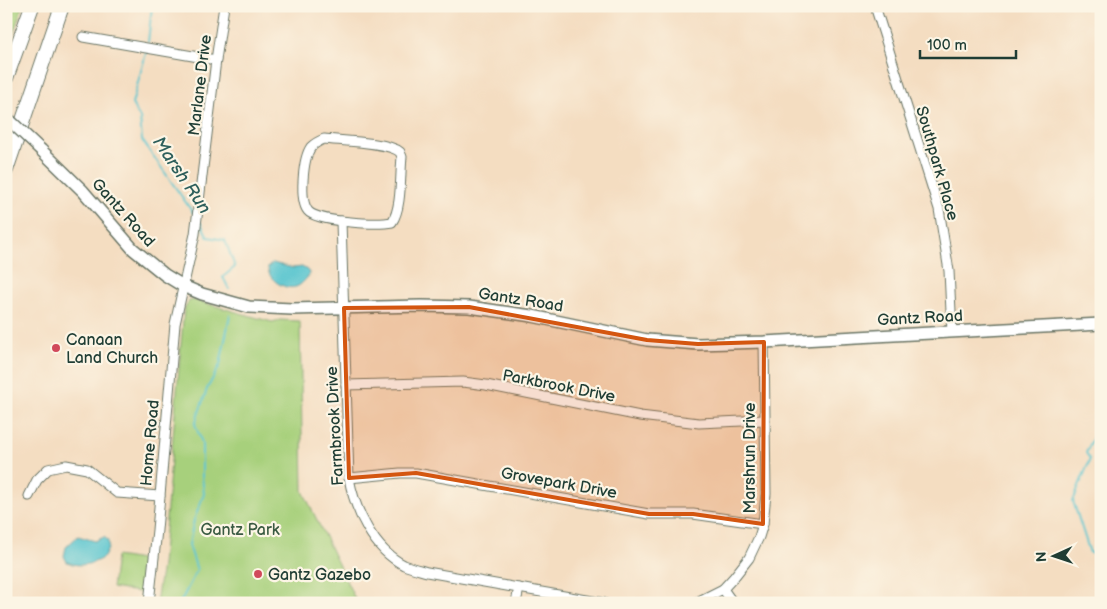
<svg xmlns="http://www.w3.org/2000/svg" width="1107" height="609" font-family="'Balsamiq Sans',sans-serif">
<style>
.green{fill:#a7d07c;stroke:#638658}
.water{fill:#58c5cf;stroke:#3c8182}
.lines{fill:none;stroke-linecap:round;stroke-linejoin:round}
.stream{stroke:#58c5cf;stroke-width:2}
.minor-casing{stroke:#6a7565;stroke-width:11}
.major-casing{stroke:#6a7565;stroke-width:14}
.highway-casing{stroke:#6a7565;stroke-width:16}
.minor{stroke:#fff;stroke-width:9}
.major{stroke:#fff;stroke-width:11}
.highway{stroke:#fff;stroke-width:14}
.major-bridge-casing{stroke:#6a7565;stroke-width:14;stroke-linecap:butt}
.major-bridge{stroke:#fff;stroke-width:11}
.marked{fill:#d45610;fill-opacity:0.2;stroke:#d45610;stroke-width:4;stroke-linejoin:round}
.poi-dot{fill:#d1495b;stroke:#fcf5e5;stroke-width:2}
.labels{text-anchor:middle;stroke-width:4.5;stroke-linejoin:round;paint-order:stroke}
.street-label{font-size:16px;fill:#1f3d34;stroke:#fcf5e5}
.poi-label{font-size:16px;fill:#1f3d34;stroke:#fcf5e5;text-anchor:start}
.park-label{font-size:16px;fill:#3a5a42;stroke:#fcf5e5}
.water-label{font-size:18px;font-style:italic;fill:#2d5f5b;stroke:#fcf5e5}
</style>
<rect width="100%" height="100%" fill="#fcf5e5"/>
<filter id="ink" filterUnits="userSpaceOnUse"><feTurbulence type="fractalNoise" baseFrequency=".02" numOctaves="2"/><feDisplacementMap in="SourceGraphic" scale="10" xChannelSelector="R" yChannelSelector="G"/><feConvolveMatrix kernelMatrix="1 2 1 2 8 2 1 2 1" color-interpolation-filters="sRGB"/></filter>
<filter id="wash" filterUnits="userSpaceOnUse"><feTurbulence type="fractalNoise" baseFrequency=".0096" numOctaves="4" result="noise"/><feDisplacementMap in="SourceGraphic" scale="20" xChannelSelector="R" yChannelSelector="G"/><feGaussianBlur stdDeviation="1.12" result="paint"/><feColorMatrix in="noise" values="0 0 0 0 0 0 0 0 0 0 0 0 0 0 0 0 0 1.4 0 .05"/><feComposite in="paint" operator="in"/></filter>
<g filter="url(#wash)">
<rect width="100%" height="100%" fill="#f4ddc1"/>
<g class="green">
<polygon points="15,6 23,6 6,54 6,30"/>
<polygon points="194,300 272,322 280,320 300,321 303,491 357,603 342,603 313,598 312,603 156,603 162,565 184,309 189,301"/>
<polygon points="116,556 148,561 145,593 112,588"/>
</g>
<g class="water">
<path d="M273,263L293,268L302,267L307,270L310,274C307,278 302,284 298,286C287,292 267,280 268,267Z"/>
<path d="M78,536L95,541L104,537C112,542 108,550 104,557C93,564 80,568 67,562L64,556L66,547Z"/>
</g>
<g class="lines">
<g class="stream">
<polyline points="148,42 152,6"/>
<polyline points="146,53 132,104 140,118 142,140 194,214"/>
<polyline points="200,222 208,237 225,240 235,267 223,277 229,289"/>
<polyline points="1101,436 1094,436 1086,453 1090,459 1073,501 1090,553 1101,556"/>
<polyline points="180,603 197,570 189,545 194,520 204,494 202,476 202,443 195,424 207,389 220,365 230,315"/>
</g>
</g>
</g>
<g filter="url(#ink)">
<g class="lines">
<defs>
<g id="minor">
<polyline points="875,6 939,209 949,271 952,332"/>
<polyline points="83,37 216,60"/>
<path d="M324,139C341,141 388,142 400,152L402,157C400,175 402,208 392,222C378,225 317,222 308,211C299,200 303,158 311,147C315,143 319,141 324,139Z"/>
<path d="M341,221L349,478C355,511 374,550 404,565C411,568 420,570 427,572L604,603"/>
<polyline points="346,385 463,382 486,385 640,416 699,423 764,420"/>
<polyline points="349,478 400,473 416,473 649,514 693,514 763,524"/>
<polyline points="29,496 37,480 48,469 66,465 87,469 117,493 160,496"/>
<polyline points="723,589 733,603"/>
<polyline points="149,603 157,530 175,324 195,234 216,60 224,6"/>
<polyline points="516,603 519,588"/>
<polyline points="695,603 723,589 734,577 749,558 759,537 763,524 766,494 764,342"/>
</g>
<polyline id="major" points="41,150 83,191 133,249 165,275 183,286 202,294 249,307 292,309 421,306 469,307 532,316 647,340 698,344 764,342 1101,324"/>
<g id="highway">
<polyline points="6,78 32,6"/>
<polyline points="6,170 62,6"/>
</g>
</defs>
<use href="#minor" class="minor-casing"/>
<use href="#major" class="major-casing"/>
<use href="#highway" class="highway-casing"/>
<use href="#minor" class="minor"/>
<use href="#major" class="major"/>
<use href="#highway" class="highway"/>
<defs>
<polyline id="major-bridge" points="6,117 41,150"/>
</defs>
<use href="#major-bridge" class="major-bridge-casing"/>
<use href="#major-bridge" class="major-bridge"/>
</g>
</g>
<path class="marked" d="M469,307L647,340L698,344L764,342L763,524L693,514H649L416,473L349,478L344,308Z"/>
<g class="poi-dot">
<circle cx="56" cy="348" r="5"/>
<circle cx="258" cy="574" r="5"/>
</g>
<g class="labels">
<g class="street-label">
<text transform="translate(199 85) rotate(-83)" y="6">Marlane Drive</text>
<text transform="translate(938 163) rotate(74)" y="6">Southpark Place</text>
<text transform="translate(124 212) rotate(48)" y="6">Gantz Road</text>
<text transform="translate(521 299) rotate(9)" y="6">Gantz Road</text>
<text transform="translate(920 317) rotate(-3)" y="6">Gantz Road</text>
<text transform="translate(559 385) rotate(11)" y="6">Parkbrook Drive</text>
<text transform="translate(334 426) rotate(-93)" y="6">Farmbrook Drive</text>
<text transform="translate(149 443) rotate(-85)" y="6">Home Road</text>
<text transform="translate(749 458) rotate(-90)" y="6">Marshrun Drive</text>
<text transform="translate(559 482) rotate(10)" y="6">Grovepark Drive</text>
</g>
<g class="poi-label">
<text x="66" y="345">Canaan<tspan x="66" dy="18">Land Church</tspan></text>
<text x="268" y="580">Gantz Gazebo</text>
</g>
<g class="park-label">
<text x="240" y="535">Gantz Park</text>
</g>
<g class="water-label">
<text transform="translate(182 175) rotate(56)" y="6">Marsh Run</text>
</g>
</g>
<rect width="1107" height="609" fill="none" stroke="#fcf5e5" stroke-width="25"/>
<g transform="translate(1054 556) rotate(267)" stroke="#fcf5e5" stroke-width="4" paint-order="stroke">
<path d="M0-4L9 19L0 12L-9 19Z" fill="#1f3d34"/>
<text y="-8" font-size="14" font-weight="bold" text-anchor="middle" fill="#1f3d34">N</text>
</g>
<path d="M920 50v8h96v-8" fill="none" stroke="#1f3d34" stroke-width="2.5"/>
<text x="927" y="50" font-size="15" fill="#1f3d34" stroke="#fcf5e5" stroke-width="4" paint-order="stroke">100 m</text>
</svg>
